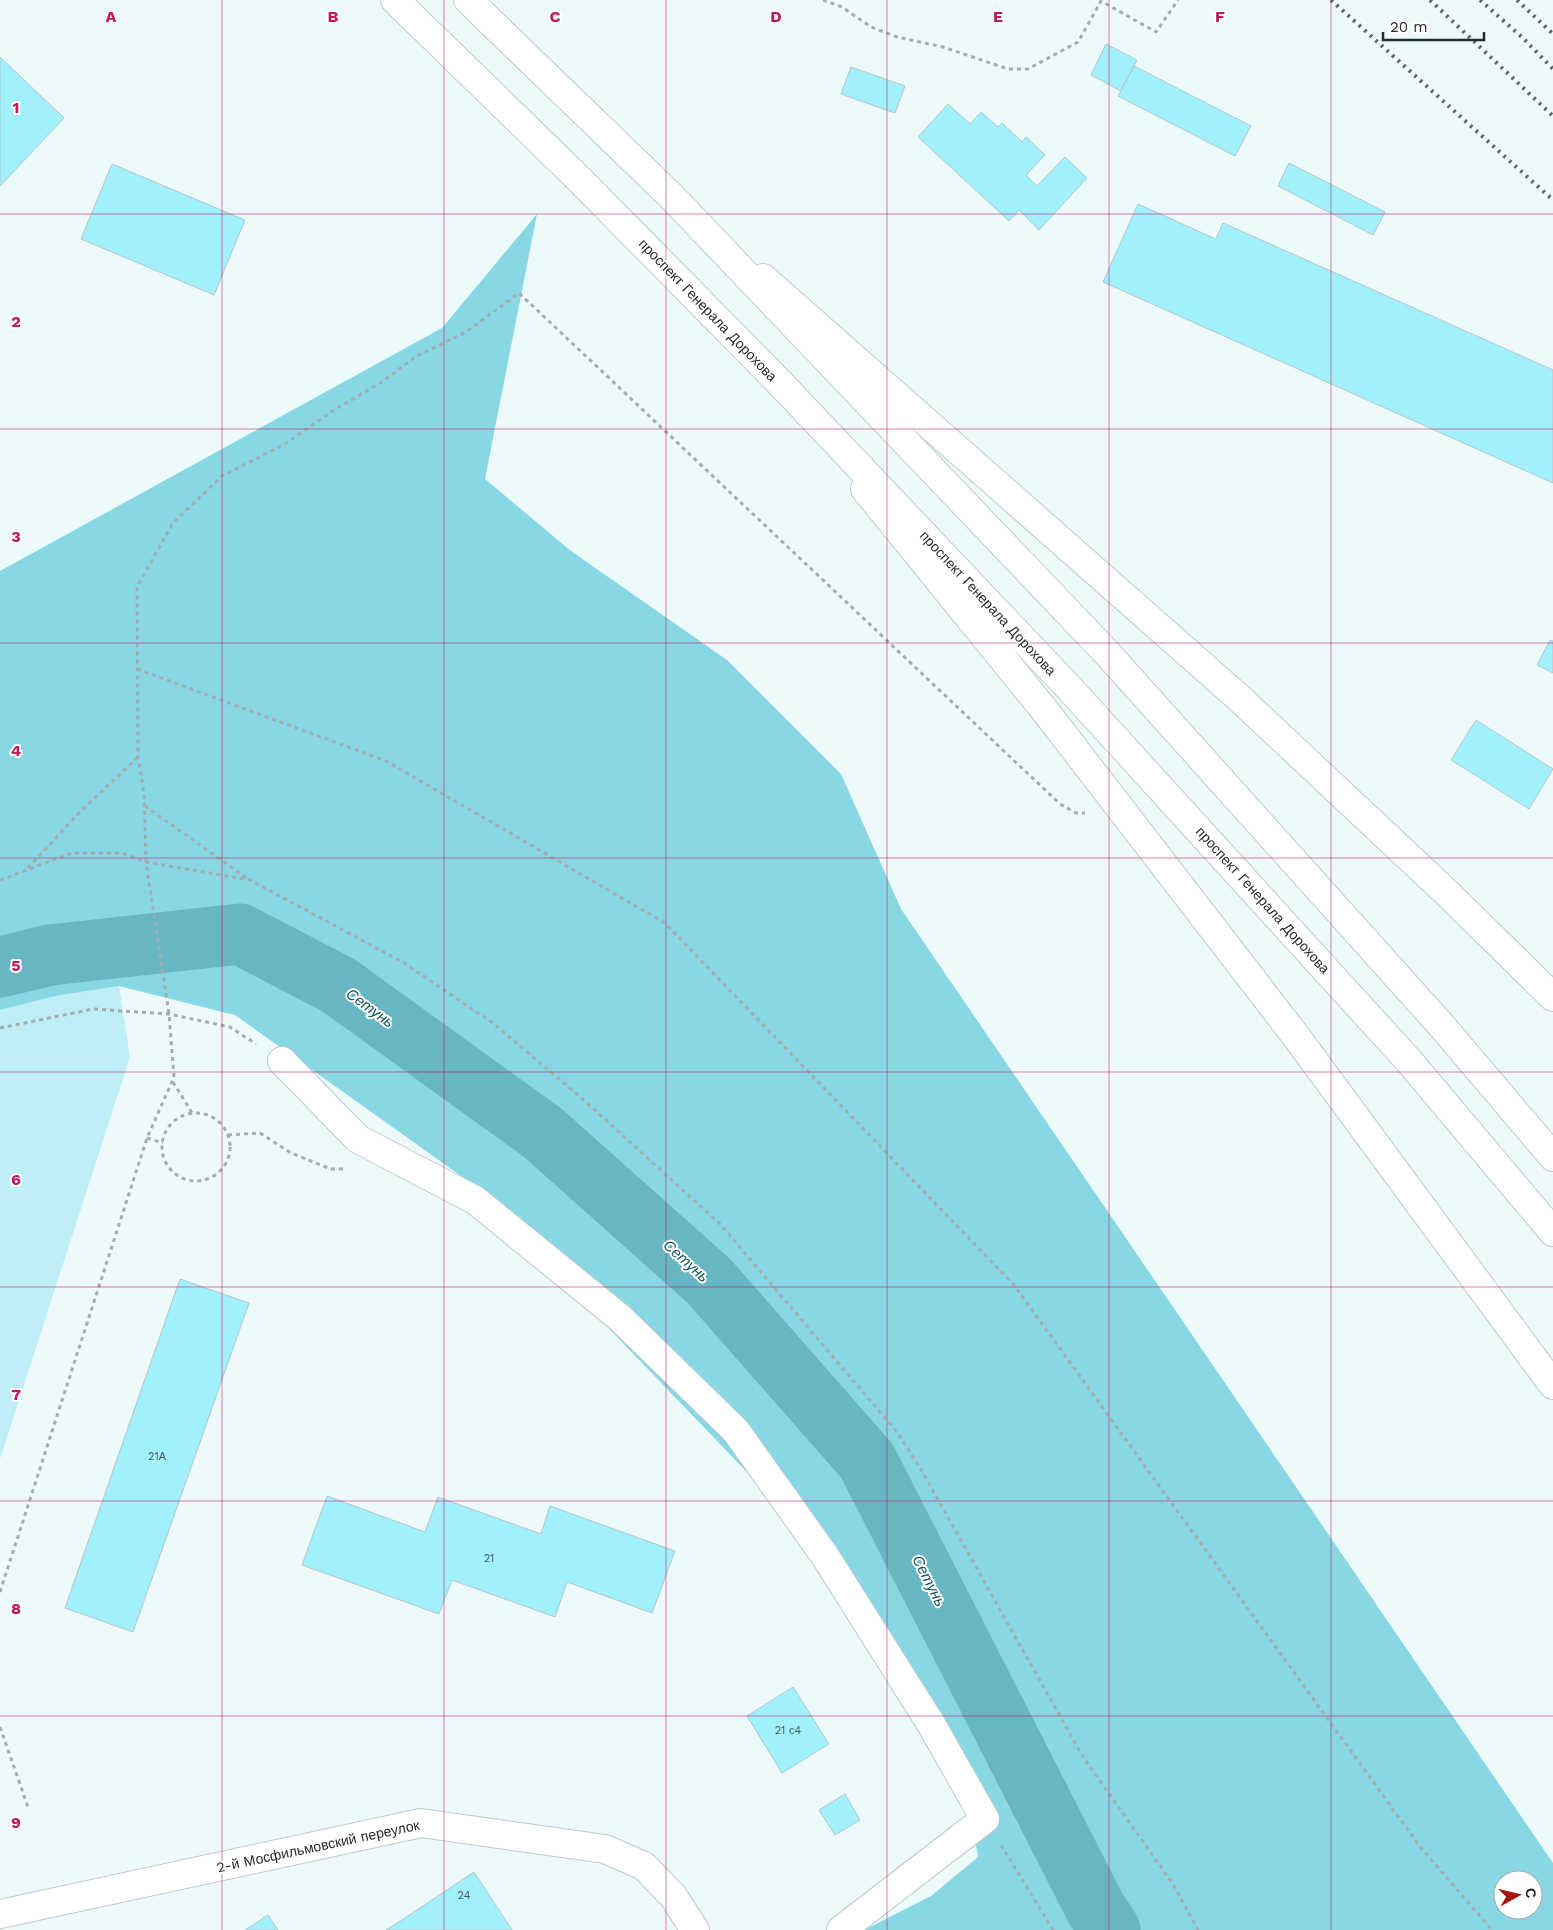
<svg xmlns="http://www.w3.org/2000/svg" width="1553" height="1930" font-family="'Work Sans',sans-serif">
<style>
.green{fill:#c0eef6}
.forest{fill:#88d7e5;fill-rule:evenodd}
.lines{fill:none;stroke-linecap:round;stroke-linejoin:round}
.river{stroke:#67b6c3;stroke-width:61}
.building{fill:#a1f0fe;stroke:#b7c4c6}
.minor-casing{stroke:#becacd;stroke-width:30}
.major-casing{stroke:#becacd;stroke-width:30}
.path{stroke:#a3adaf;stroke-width:3;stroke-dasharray:4 4;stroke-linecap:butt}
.minor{stroke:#fff;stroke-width:28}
.major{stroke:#fff;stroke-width:28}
.rail{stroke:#616869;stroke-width:4;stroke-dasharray:2.5 5;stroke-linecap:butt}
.grid{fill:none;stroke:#c2185b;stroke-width:1;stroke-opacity:0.55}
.labels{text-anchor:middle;stroke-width:4;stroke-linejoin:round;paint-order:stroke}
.number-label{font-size:11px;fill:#445b5f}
.street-label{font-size:14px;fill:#25292a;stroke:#fff}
.water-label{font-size:15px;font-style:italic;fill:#0f545e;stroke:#fff}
.grid-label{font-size:16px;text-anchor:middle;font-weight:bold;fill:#c2185b;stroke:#fff;stroke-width:4;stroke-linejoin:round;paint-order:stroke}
</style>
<rect width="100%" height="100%" fill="#edfafc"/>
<polygon class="green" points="119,986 130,1057 0,1459 0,1010 55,996"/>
<path class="forest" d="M537,214L485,479L571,551L727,660L841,774L901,909L1553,1863V1930H864L931,1896L978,1857L969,1800L821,1549L464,1178L235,1015L119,986L55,996L0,1010V571L442,328ZM1503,1880H1533V1910H1503Z"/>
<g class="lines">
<polyline class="river" points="0,967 50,955 240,934 338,985 543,1133 709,1281 867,1461 1096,1909 1110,1930"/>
</g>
<g class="building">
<polygon points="1106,44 1137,60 1121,91 1091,75"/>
<polygon points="0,57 64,118 0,186"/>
<polygon points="1134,66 1251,126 1235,156 1118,96"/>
<polygon points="851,67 905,86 895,113 841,94"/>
<polygon points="948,104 970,124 981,112 998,127 1002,123 1022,142 1026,137 1045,155 1026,175 1037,186 1065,157 1087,178 1039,230 1019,210 1009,221 918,137"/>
<polygon points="1289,163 1385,212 1373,235 1278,186"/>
<polygon points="112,164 245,220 214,295 81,239"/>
<polygon points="1138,204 1216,239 1223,223 1553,370 1553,483 1103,282"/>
<polygon points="1550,640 1553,641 1553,673 1537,665"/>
<polygon points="1476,720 1553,769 1529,809 1451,760"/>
<polygon points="180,1279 249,1303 133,1632 65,1608"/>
<polygon points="327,1496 425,1532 438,1497 541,1534 550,1506 675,1551 652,1613 567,1582 555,1617 452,1580 439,1614 302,1565"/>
<polygon points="793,1687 829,1744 782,1773 747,1716"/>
<polygon points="845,1794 860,1820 835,1835 819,1810"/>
<polygon points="474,1872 512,1930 386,1930 405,1918"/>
<polygon points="268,1915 278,1930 245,1930"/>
</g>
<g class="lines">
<defs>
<g id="minor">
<polyline points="763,278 1238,697 1446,892 1553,997"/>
<polyline points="865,489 1046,712 1295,1035 1553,1385"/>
<polyline points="282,1061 358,1139 475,1200 620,1318 736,1431 825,1556 931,1724 985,1819 841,1930"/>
<polyline points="0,1914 421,1823 605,1849 644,1866 673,1896 695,1930"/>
</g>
<g id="major">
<polyline points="395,0 579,179 781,384 1071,690 1409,1061 1553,1232"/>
<polyline points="468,0 672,197 1106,652 1441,1025 1553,1157"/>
</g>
</defs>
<use href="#minor" class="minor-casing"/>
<use href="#major" class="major-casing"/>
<g class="path">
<polyline points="823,0 842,7 871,27 897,37 943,47 1008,69 1028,69 1078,42 1101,1 1156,32 1178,0"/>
<polyline points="137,669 386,761 665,923 1014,1285 1421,1848 1492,1930"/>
<polyline points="145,806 248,879"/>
<polyline points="28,868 80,812 138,757"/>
<polyline points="0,880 72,853 122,853 146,862 250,880 404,963 493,1023 586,1102 720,1224 897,1432 922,1471 1083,1757 1173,1884 1198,1930"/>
<polyline points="0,1028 93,1009 169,1014 230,1027 256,1044"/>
<polyline points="173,1082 192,1113"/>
<circle cx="196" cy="1147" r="34"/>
<polyline points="228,1135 260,1133 291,1153 331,1169 344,1169"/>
<polyline points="147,1138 163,1143"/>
<polyline points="0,1592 147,1138 174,1077 169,1014 146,862 144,793 138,757 137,587 173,523 222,476 285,444 334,410 382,382 415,357 466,332 519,293 1060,804 1076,813 1085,813"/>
<polyline points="0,1727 29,1810"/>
<polyline points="1001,1845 1053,1930"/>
</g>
<use href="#minor" class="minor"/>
<use href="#major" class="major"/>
<g class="rail">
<polyline points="1331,0 1553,200"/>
<polyline points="1430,0 1553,116"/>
<polyline points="1480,0 1523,38 1553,69"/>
<polyline points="1517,0 1553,34"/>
</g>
</g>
<path class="grid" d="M222,0V1930M444,0V1930M666,0V1930M887,0V1930M1109,0V1930M1331,0V1930M0,214H1553M0,429H1553M0,643H1553M0,858H1553M0,1072H1553M0,1287H1553M0,1501H1553M0,1716H1553"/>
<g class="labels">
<g class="number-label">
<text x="157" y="1460">21А</text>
<text x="489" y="1562">21</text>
<text x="788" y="1734">21 с4</text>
<text x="464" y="1899">24</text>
</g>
<g class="street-label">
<text transform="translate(708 310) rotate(46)" y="5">проспект Генерала Дорохова</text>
<text transform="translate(988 603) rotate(47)" y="5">проспект Генерала Дорохова</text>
<text transform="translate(1263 900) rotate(48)" y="5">проспект Генерала Дорохова</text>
<text transform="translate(318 1846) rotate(-12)" y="5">2-й Мосфильмовский переулок</text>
</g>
<g class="water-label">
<text transform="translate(370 1008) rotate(36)" y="5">Сетунь</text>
<text transform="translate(686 1261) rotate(42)" y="5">Сетунь</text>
<text transform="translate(929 1581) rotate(63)" y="5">Сетунь</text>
</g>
</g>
<g class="grid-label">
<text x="111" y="22">A</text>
<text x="333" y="22">B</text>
<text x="555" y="22">C</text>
<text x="776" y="22">D</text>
<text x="998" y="22">E</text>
<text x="1220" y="22">F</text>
<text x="16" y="113">1</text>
<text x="16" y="327">2</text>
<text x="16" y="542">3</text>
<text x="16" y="756">4</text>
<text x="16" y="971">5</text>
<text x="16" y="1185">6</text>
<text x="16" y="1400">7</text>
<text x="16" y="1614">8</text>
<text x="16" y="1828">9</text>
</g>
<g transform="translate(1518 1895) rotate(82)"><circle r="24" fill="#ffffff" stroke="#a8a9aa"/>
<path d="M0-4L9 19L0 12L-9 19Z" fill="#a71409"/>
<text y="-8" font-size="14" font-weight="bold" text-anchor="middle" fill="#25292a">С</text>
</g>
<path d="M1383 32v8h101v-8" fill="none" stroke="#25292a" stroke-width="2.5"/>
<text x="1390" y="32" font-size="15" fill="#25292a" stroke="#ffffff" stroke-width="4" paint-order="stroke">20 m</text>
</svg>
